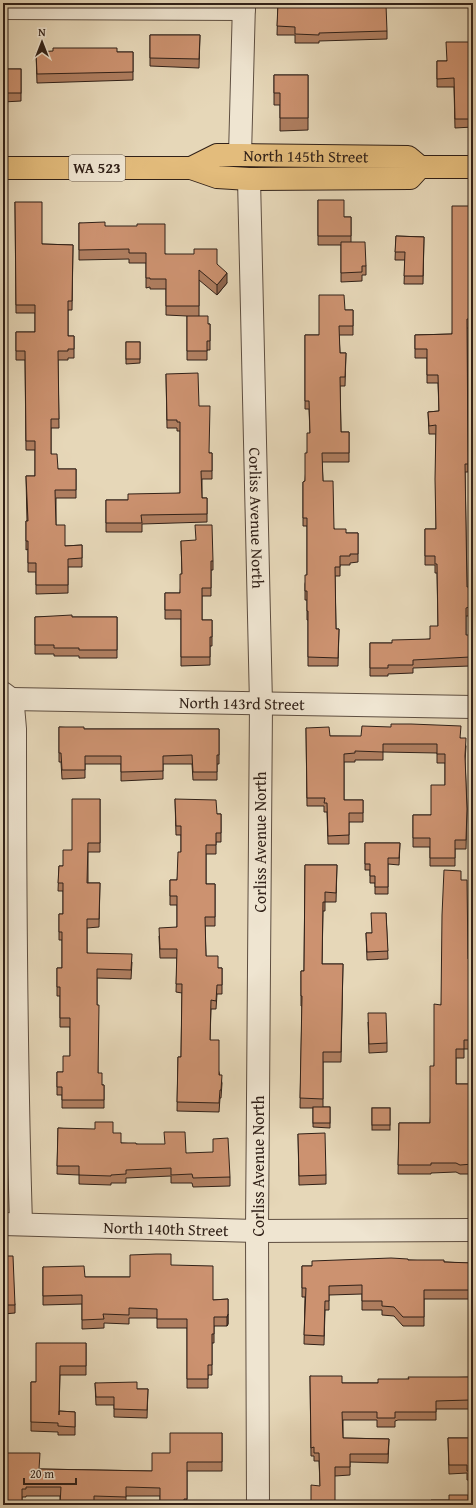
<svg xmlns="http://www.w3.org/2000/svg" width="476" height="1508" font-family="'Gentium Book Plus',serif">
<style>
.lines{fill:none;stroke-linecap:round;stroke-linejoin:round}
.minor-casing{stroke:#5e4e40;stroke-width:24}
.major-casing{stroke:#312118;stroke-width:24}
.minor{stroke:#efe5d1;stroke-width:22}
.major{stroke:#e3bc7c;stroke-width:22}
.wall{fill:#af7e60;stroke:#312118}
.shaded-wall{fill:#8f664e;stroke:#312118}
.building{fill:#cc9270;stroke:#312118}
.labels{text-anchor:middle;stroke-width:3;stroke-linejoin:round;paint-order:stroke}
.shield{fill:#efe5d1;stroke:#6a5c50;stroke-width:1}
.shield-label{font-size:15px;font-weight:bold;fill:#312118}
.street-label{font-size:16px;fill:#312118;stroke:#efe5d1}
</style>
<rect width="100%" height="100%" fill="#e6d7b8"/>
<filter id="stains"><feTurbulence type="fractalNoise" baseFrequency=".005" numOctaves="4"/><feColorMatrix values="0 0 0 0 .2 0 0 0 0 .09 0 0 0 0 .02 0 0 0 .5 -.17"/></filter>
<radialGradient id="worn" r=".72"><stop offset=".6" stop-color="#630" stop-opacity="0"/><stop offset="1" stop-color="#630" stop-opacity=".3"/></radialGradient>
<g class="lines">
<defs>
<g id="minor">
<polyline points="3,8 244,9"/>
<polyline points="240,155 244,3"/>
<path id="s1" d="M249,179L261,704L257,1231L258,1505"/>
<path d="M3,693L11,699L13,706L15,729C15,894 16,1059 21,1224"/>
<path id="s2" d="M11,699L473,707"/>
<path id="s3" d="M3,1224L257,1231L473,1230"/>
</g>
<g id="major">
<polyline points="3,168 191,168 217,177 249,179 410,178 420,167"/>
<path id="s4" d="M191,168L217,155H240L408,157L420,167H473"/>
</g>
</defs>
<use href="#minor" class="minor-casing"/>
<use href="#major" class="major-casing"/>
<use href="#minor" class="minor"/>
<use href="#major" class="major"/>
</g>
<g class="wall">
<polygon points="278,3 319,6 387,31 387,39 319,41 319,43 295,43 295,35 277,35"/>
<polygon points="150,35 200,35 199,68 150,66"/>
<polygon points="473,42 473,127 455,128 454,87 437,87 437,61 446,61"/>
<polygon points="36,52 133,52 133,80 37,83"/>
<polygon points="3,69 21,69 21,101 3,102"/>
<polygon points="274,75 308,75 308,130 280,131 280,105 274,105"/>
<polygon points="318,200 344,217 351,217 351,242 366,266 366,275 362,275 362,281 341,282 341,245 318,245"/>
<polygon points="15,202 42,244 73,245 72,310 68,310 68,336 74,336 74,358 68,358 68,360 58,360 59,428 51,428 51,454 58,469 76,469 76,498 56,498 56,525 65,546 82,545 82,567 68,567 68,593 36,594 36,572 28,572 28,549 26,550 26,521 27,521 26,476 35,476 35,450 26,450 25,360 16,360 16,332 35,332 35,313 16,313"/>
<polygon points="473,206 473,328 467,328 468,472 465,472 467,587 469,607 469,616 466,616 466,635 470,657 470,666 413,668 413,673 388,674 388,676 370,676 370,643 392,643 430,639 438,626 437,573 435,573 435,565 425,565 425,529 436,529 436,434 429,434 428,412 439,411 438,383 427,383 427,358 415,358 415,335 452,334"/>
<polygon points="79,223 105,226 165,254 217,264 227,283 217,295 199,280 199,316 208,324 210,324 210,350 207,350 207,360 187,360 187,316 166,315 166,289 150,289 150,287 146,288 146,263 129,263 129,259 79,260"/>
<polygon points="396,236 424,237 423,284 404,284 405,260 395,260"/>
<polygon points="345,310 353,310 353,335 339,335 340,353 346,353 345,386 340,386 341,432 349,432 349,462 322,462 323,481 334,529 346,533 358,533 358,562 350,563 350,565 340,565 340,576 335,576 336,629 339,629 338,666 308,666 308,620 307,620 307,600 305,600 305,584 307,575 307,526 303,526 303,482 305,481 307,453 310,433 309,409 305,409 305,335 319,335"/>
<polygon points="126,342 140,342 140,363 126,364"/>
<polygon points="166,374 199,406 209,453 212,453 212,479 202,479 202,498 207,498 207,522 142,524 142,532 106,532 106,500 128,500 180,493 180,431 177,431 177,428 167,428"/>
<polygon points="181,541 213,561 213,570 211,570 211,596 202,596 202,620 212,620 212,646 210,646 210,665 181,666 181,619 165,619 165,593 180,593 182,574"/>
<polygon points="35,617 117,617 117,658 79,658 79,656 54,656 54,654 35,654"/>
<polygon points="59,727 84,729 219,729 219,764 217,764 217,780 193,780 192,764 163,764 163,779 121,781 121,764 85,764 85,778 62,779 61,762 59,762"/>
<polygon points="306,728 330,736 461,738 466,746 465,761 467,809 466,849 455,849 455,866 430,866 430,847 413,847 413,815 431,815 445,785 445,763 437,763 437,753 383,752 383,760 355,760 355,762 344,762 344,800 363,800 363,822 349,822 349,844 328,844 327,812 324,812 324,806 307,806"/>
<polygon points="100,799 100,852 88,852 88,883 100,883 99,927 87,928 87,953 132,962 131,979 97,978 97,1005 98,1073 102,1085 104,1085 104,1108 62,1108 62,1095 57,1095 57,1072 63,1072 70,1056 70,1027 60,1027 60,996 57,996 57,968 62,968 62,940 59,940 59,914 63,914 63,891 58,891 59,866 63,866"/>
<polygon points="175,799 217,814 221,814 221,842 216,842 216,854 206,854 206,884 215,884 215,926 205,926 206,956 218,968 222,968 222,994 217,994 216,1009 211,1009 210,1040 222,1083 221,1098 220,1098 219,1112 177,1111 178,1057 181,1057 182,993 176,992 177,958 160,958 159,936 177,927 177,905 170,905 170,880 177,880 181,852 181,835 176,835"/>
<polygon points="365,843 400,843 399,865 388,864 388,894 375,894 375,883 370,883 370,870 365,870"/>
<polygon points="305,865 337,865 336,902 325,902 325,911 323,911 322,964 343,964 341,1062 323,1062 323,1107 330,1107 330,1128 313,1127 313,1108 300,1108 302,1006 301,1006 301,971 304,971"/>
<polygon points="461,880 468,959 472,959 471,1049 464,1049 464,1058 456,1058 456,1084 473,1084 473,1174 460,1174 456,1172 431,1173 431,1174 398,1174 399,1123 430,1123 434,1066 441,1005"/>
<polygon points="386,913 388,959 367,960 366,933 372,933"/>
<polygon points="368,1022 387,1043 387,1052 369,1053"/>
<rect x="372" y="1108" width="18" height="22"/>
<polygon points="58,1128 113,1133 121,1143 136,1144 186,1153 230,1177 230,1186 193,1187 192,1183 171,1183 171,1176 126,1178 126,1183 111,1183 111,1185 79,1184 79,1175 57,1174"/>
<polygon points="298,1134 326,1175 326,1184 299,1185"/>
<polygon points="3,1256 15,1305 15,1313 3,1314"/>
<polygon points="408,1260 464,1263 473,1263 473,1299 424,1299 424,1326 403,1326 394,1316 382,1315 382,1310 362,1310 362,1294 329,1295 329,1310 325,1310 324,1345 304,1344 305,1297 302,1297 302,1266 312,1266"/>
<polygon points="171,1265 213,1300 228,1299 228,1324 227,1326 214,1326 214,1343 212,1343 212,1375 208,1375 208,1388 187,1388 187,1328 157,1328 157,1318 129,1318 129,1324 104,1323 104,1328 82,1329 82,1304 43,1305 43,1267 85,1277 130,1277"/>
<polygon points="86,1343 86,1375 60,1375 59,1411 75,1412 75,1435 58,1435 58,1432 31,1431 31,1382 36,1382"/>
<polygon points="310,1376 342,1383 378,1383 409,1379 473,1377 473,1411 469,1411 469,1409 436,1409 436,1420 398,1420 395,1421 395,1427 377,1427 377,1420 343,1420 343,1438 389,1439 388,1463 350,1462 350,1475 335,1476 320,1485 319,1461 314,1461 314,1456 311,1456"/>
<polygon points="95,1383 137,1389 148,1389 147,1418 114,1417 114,1405 96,1405"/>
<polygon points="222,1433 222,1471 187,1471 187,1505 160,1505 160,1496 126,1496 126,1505 60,1505 60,1496 26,1496 26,1497 22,1497 22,1505 3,1505 3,1466 40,1469 152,1471 170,1453"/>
<polygon points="448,1438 473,1438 473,1480 467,1480 467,1473 449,1474"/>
</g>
<g class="shaded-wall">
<polygon points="227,273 227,283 217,295 217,285"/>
<polygon points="228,1314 228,1324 227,1326 227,1317"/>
</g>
<g class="building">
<polygon points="278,3 319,4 319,6 386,5 387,31 319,33 319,35 295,34 295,27 277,26"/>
<polygon points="150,35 200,35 199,59 150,58"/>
<polygon points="446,42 473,42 473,119 455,119 454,78 437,79 437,61 447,61"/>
<polygon points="53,48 117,48 117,52 133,52 133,72 37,74 36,52 53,51"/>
<rect x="3" y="69" width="18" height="24"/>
<polygon points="274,75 308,75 308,118 280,118 280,93 274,93"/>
<polygon points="318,200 344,200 344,217 351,217 351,236 318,236"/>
<polygon points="15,202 42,202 42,244 73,245 72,301 68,301 68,336 74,336 74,349 68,349 68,351 58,351 59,419 51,419 51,454 57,454 58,469 76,469 76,490 55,490 56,525 65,525 65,546 82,545 82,558 68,559 68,585 36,585 36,563 28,563 28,541 26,541 26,521 28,521 26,476 35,476 35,441 26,441 25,351 16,351 16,332 35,332 35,305 16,305"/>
<polygon points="452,206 473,206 473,319 467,319 468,464 465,464 467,587 469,587 469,607 466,608 466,635 469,635 470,657 413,660 413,665 388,665 388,668 370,668 370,643 392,643 392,640 430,639 430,626 438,626 437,564 435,564 435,556 425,556 425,529 436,529 435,479 436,425 429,426 428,412 439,411 438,375 427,375 427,349 415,349 415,335 452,334"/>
<polygon points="105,222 105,226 137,226 137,224 165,224 165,254 194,254 194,249 217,249 217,264 227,273 217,285 199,270 199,306 166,306 166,279 150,279 150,278 146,278 146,253 129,253 129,249 79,250 79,223"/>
<polygon points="396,236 424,237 423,276 404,276 405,252 395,252"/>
<polygon points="341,242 365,242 366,266 362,266 362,272 341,273"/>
<polygon points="319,295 344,295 345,310 353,310 353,326 339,326 340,353 346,353 345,377 340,377 341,432 349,432 349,453 322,453 323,481 333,481 334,529 346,529 346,533 358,533 358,554 350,554 350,556 340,556 340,567 335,567 336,629 339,629 338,658 308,657 308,611 307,611 307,591 305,591 305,575 307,575 307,518 303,518 303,482 305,481 305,453 307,453 307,433 310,433 309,401 305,401 305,335 319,335"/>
<polygon points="187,316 208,316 208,324 210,324 210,341 207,341 207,351 187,351"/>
<rect x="126" y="342" width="14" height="17"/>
<polygon points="198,373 199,406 210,406 209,453 212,453 212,471 201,471 202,498 207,498 207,514 141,515 142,523 106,523 106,500 128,500 128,494 180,493 180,422 177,422 177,420 167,420 166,374"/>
<polygon points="195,525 212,525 213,561 211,561 211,588 202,588 202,620 212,620 212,637 210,637 210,657 181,657 181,610 165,610 165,593 180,593 180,574 182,574 181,541 196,540"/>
<polygon points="72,615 72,617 117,617 117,650 79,650 79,648 54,648 54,645 35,645 35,617"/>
<polygon points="391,724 411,724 461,726 460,738 466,738 465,756 467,809 466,840 455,840 455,858 430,858 430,838 413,838 413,815 431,815 431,785 445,785 445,754 437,754 437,744 383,744 383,752 355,751 355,753 344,754 344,800 363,800 363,813 349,813 349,835 328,836 327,803 324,803 325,798 307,798 306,728 329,727 330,736 361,736 362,726 391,727"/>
<polygon points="59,727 84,727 84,729 219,729 219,755 217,755 217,772 193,772 192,755 163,756 163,771 121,772 121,756 85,756 85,770 62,770 61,753 59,753"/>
<polygon points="72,799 100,799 100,843 88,843 87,883 100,883 99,919 87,919 87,953 132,954 131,970 97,969 97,1005 99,1005 98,1073 102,1073 102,1085 104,1085 104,1100 62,1100 62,1087 57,1087 57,1072 63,1072 63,1056 70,1056 70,1018 60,1018 60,987 57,987 57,968 62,968 62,932 59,932 59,914 63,914 63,883 58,883 59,866 63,866 63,850 72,850"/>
<polygon points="175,799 216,800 217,814 221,814 221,833 216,833 216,845 206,845 206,884 215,884 215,917 205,917 206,956 218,956 218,968 222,968 222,985 217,985 216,1001 211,1000 210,1040 219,1040 219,1075 222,1075 221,1090 220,1090 219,1103 177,1102 178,1057 181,1057 182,984 176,984 177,949 160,949 159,928 177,927 177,896 170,896 170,880 177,880 178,852 181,852 181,826 176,826"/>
<polygon points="365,843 400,843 399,858 388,858 388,887 375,887 375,876 370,876 370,864 365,864"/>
<polygon points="305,865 337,865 336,893 325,892 325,902 323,902 322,964 343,964 341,1052 323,1052 323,1099 300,1098 302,996 301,996 301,971 304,971"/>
<polygon points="444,870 461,871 461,880 467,880 468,959 472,959 471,1040 464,1040 464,1049 456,1049 456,1084 473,1084 473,1164 460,1165 456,1163 431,1163 431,1165 398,1165 399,1123 430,1123 430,1066 434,1066 434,1004 441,1005 442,915"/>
<polygon points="371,913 386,913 388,951 367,952 366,933 372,933"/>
<polygon points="368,1013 386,1013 387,1043 369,1044"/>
<rect x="313" y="1107" width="17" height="16"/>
<rect x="372" y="1108" width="18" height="17"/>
<polygon points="95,1122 113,1122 113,1133 121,1133 121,1143 136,1143 136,1144 165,1144 164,1132 185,1132 186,1153 213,1152 213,1139 228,1138 230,1177 193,1178 192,1174 171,1175 171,1168 126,1170 126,1174 111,1175 111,1176 79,1175 79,1166 57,1166 58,1128 95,1129"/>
<polygon points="325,1133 326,1175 299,1176 298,1134"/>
<polygon points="156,1254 171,1254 171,1265 213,1266 213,1300 228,1299 228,1314 227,1317 214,1317 214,1334 212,1334 212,1365 208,1365 208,1379 187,1379 187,1319 157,1319 157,1309 129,1308 129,1315 103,1314 104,1319 82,1320 82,1295 43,1296 43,1267 84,1266 85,1277 130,1277 130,1255"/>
<polygon points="3,1256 13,1256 15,1305 3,1305"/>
<polygon points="391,1258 408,1259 408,1260 444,1260 444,1262 473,1263 473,1290 424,1290 424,1317 403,1317 394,1307 382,1306 382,1301 362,1301 362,1285 329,1286 329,1301 325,1301 324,1336 304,1335 306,1288 302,1288 302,1266 312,1266 312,1261"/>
<polygon points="36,1343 86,1343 86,1366 60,1366 59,1415 59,1411 75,1412 75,1427 58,1426 58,1423 31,1422 31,1382 36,1382"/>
<polygon points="310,1376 342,1376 342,1383 378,1383 378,1379 409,1379 408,1377 473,1377 473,1402 469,1402 469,1400 436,1401 436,1412 395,1412 395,1418 377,1418 377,1412 342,1412 343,1438 389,1439 388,1454 350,1454 350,1467 335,1467 335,1505 311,1505 311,1485 320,1486 319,1453 314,1453 314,1447 311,1448"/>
<polygon points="137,1382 137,1389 148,1389 147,1410 114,1409 114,1397 96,1397 95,1383"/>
<polygon points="170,1433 222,1433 222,1462 187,1462 187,1499 184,1499 184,1505 160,1505 160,1488 126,1487 126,1497 94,1496 94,1501 73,1501 73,1505 60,1505 61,1487 26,1487 26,1489 22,1489 22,1503 3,1503 3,1466 6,1466 6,1453 40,1453 39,1469 152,1471 152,1453 170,1453"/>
<polygon points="448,1438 473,1438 473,1471 467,1471 467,1465 449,1465"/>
<polygon points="449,1495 468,1495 468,1505 431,1505 431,1500 449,1500"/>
</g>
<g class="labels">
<rect class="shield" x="69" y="155" width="56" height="26" rx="3"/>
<g class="shield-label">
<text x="97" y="173">WA 523</text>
</g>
<g class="street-label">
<text dy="6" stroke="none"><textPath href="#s4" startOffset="118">North 145th Street</textPath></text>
<text dy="6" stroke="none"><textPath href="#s1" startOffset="339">Corliss Avenue North</textPath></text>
<text dy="6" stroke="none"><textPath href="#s2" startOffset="231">North 143rd Street</textPath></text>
<text transform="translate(260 842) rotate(-90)" y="6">Corliss Avenue North</text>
<text transform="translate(258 1166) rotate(-90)" y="6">Corliss Avenue North</text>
<text dy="6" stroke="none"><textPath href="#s3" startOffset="163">North 140th Street</textPath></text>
</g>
</g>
<rect width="476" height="1508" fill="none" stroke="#e6d7b8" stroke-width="16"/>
<rect x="4" y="4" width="468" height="1500" fill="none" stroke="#312118" stroke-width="2"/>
<rect x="8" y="8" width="460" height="1492" fill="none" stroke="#312118"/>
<g transform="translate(42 42)" stroke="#efe5d1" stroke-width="3" paint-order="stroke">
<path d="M0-3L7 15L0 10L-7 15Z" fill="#312118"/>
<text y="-6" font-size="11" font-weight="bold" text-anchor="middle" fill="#312118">N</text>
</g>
<path d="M24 1478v6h52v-6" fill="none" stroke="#312118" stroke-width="2"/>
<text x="30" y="1478" font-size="12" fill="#312118" stroke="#efe5d1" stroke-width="3" paint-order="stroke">20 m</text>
<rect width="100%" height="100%" filter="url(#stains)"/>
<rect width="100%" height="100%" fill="url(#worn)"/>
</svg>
